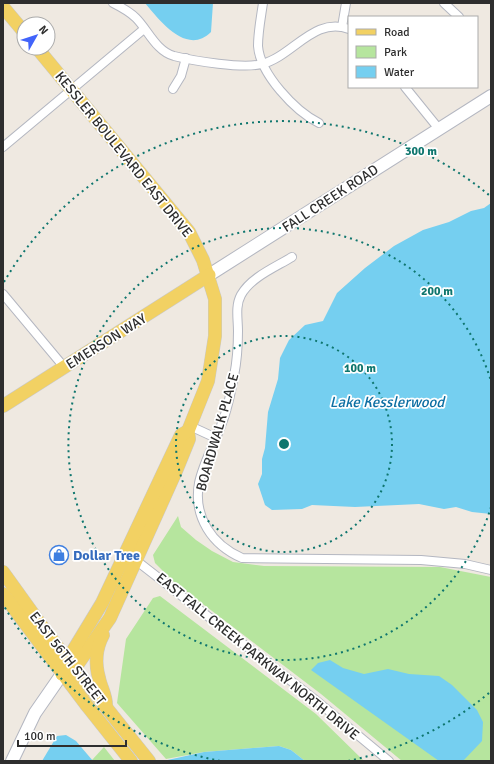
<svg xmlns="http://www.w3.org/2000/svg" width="494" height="764" font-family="Signika,sans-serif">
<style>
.green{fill:#b6e59e}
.water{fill:#75cff0}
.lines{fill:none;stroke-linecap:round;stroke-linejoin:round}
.minor-casing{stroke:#b4b7c1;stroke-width:10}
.secondary-casing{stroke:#b4b7c1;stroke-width:14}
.primary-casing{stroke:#c9c9c9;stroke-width:14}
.minor{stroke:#fff;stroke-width:8}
.secondary{stroke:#fff;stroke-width:12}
.primary{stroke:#f2d163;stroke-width:13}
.ring{fill:none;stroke:#0f766e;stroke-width:2;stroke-dasharray:2 4}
.labels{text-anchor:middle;stroke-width:3.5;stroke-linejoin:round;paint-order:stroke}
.street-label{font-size:14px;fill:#2e2e2e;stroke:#fff}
.shop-label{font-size:14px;font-weight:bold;fill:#366cbe;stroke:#fff;text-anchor:start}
.water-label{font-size:15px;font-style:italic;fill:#0d6fa3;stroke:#fff}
.centre{fill:#0f766e;stroke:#fff;stroke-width:2}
.ring-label{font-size:12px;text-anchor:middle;font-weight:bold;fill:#0f766e;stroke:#fff;stroke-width:3.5;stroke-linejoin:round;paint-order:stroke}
</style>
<rect width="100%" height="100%" fill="#efe9e1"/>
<g class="green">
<polygon points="178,516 181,527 196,540 212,551 233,562 264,566 440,567 491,577 491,761 402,761 321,694 174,582 155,563 153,555"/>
<polygon points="160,596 316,714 364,761 305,761 291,750 279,746 204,752 166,759 117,703 126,639 153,598"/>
<polygon points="104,747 115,761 93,761 92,760"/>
</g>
<g class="water">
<path d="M145,3H213L211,32C187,56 160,21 145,3Z"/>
<polygon points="491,203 491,514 472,512 456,507 444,509 419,504 355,507 312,505 302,509 272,510 265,505 258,484 262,474 262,459 265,448 268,412 278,379 280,358 289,340 305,325 323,321 337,293 365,268 394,246 423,230 449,222 471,211 484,208"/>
<polygon points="330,660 343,668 364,674 388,669 409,674 439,676 452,685 477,710 483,722 482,741 463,761 439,761 311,670 318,663"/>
<polygon points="66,735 76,741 93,761 42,761 57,736"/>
<polygon points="279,746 291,750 305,761 163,761 204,752"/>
</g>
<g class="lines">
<defs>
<g id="minor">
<path d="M113,3C121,7 129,11 136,18C148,30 156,51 174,56C194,61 243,69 262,64C293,56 314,16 349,29"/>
<path d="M263,3C261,17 258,32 258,46C260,74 295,111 319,123"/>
<polyline points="444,3 459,17"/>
<polyline points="342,27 346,3"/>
<polyline points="405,87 439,129"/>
<polyline points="173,89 181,76 186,58"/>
<polyline points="3,147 144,29"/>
<path d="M292,257C276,267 251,277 241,295C235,306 238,319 238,331C238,346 237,361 234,376C231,392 228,408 222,423C215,443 203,463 199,483C193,517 212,545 242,558L421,560L465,564L491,570"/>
<polyline points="3,294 64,367"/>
<polyline points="190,426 216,438"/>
<polyline points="133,558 318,702 389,761"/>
</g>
<g id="secondary">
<polyline points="209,275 491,96"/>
<polyline points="12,761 35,713 62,674"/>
</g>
<g id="primary">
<polyline points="3,7 24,32"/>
<polyline points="37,48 189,232 203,260 215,299 215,336 208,381 188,431 189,439 176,471 110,618 75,668 62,674"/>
<polyline points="3,406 209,275"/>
<polyline points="3,572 49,636 149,761"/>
<polyline points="3,594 88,707 131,761"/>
<path d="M103,635C96,648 95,664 99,678C101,688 106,695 106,705"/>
<polyline points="62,674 68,659 102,603 181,435 188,431"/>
</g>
</defs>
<use href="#minor" class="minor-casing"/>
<use href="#secondary" class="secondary-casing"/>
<use href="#primary" class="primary-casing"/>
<use href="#minor" class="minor"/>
<use href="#secondary" class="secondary"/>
<use href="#primary" class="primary"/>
</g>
<g class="ring">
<circle cx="284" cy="444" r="108"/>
<path d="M491 507A216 216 0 1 1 491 381"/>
<path d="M489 693A323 323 0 0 1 348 761M220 761A323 323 0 0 1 4 606M4 282A323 323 0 0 1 489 195"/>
</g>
<defs>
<symbol id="shop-ring" viewBox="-11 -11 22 22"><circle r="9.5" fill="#fff" stroke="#3f7fe0" stroke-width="1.5"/><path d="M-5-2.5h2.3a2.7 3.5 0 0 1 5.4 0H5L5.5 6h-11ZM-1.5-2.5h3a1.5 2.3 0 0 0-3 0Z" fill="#3f7fe0"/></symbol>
</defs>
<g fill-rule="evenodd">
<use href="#shop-ring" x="48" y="544" width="22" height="22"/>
</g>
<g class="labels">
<g class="street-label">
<text transform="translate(124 154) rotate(51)" y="5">KESSLER BOULEVARD EAST DRIVE</text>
<text transform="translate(330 198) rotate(-33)" y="5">FALL CREEK ROAD</text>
<text transform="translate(106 341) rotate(-32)" y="5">EMERSON WAY</text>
<text transform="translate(217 432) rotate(-74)" y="5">BOARDWALK PLACE</text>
<text transform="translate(258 656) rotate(39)" y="5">EAST FALL CREEK PARKWAY NORTH DRIVE</text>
<text transform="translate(68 658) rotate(52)" y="5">EAST 56TH STREET</text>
</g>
<g class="shop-label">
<text x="73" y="560">Dollar Tree</text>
</g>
<g class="water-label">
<text x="387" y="407">Lake Kesslerwood</text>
</g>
</g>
<circle cx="284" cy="444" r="6" class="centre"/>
<g class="ring-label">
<text x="421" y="155">300 m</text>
<text x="437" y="295">200 m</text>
<text x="360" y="372">100 m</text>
</g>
<rect width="494" height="764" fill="none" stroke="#2e2e2e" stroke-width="8"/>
<rect x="348" y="16" width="130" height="72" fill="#ffffff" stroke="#ababab"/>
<rect x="356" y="29" width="20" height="6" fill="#f2d163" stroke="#ababab"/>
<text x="384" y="36" font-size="12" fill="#2e2e2e">Road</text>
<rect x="356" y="46" width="20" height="12" fill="#b6e59e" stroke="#ababab"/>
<text x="384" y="56" font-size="12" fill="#2e2e2e">Park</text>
<rect x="356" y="66" width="20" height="12" fill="#75cff0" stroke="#ababab"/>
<text x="384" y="76" font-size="12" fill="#2e2e2e">Water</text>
<g transform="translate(36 36) rotate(51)"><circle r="19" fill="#ffffff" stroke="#ababab"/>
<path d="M0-3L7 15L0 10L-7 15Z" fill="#4264fb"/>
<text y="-6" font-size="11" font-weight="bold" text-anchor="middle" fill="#2e2e2e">N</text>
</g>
<path d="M18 740v6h108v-6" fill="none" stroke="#2e2e2e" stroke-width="2"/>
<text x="24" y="740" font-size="12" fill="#2e2e2e" stroke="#ffffff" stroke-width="3" paint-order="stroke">100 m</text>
</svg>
